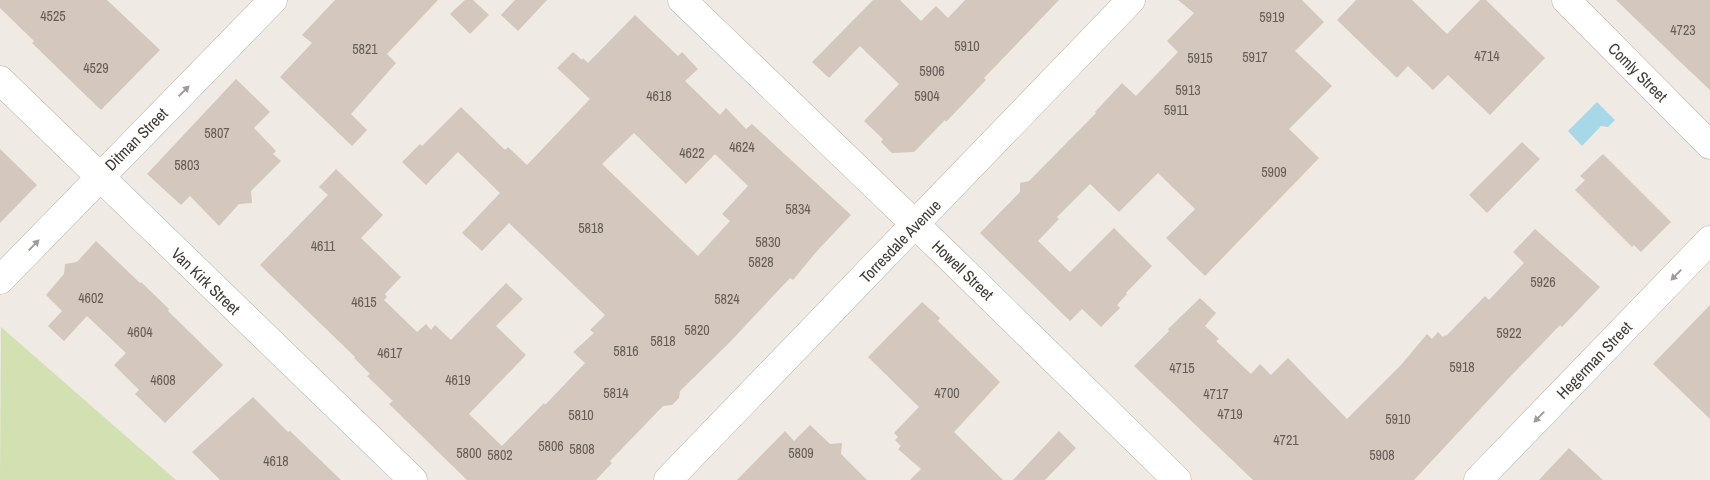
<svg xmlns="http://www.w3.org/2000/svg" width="1710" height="480" font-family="'Archivo Narrow',sans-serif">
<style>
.green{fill:#d3e0b1}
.water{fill:#a6d8e7}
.building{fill:#d3c7be;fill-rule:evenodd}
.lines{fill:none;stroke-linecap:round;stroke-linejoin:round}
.minor-casing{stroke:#bdb3ab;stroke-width:29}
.minor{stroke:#fff;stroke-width:28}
.oneway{fill:#a09c9a}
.labels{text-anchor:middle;stroke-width:4;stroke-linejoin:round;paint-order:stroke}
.number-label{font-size:14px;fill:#665d57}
.street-label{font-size:16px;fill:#413a35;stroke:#fff}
</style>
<rect width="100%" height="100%" fill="#f0eae4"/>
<polygon class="green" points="1,327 176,480 0,480"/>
<polygon class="water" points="1597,102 1615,120 1608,127 1601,126 1582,146 1568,131"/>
<g class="building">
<polygon points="0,0 107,0 160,50 101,110 70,80 32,43 34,41 0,8"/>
<polygon points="335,0 438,0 387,54 396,63 351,114 367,130 352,146 280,77 312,43 302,35"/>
<polygon points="465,0 473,0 489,15 470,34 450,14"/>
<polygon points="515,0 547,0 518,31 501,15"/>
<polygon points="873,0 900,0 921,21 936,6 948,18 965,0 1059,0 984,78 986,80 946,122 945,120 914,152 892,153 881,142 883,139 864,121 899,84 860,46 829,78 812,62"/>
<polygon points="1178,0 1302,0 1324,22 1295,51 1332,86 1289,129 1319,158 1205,276 1166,238 1195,209 1158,173 1119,212 1090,184 1057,217 1059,219 1038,241 1070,272 1114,228 1152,266 1126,293 1127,294 1117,305 1120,308 1101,327 1082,309 1070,321 980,233 1020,192 1020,183 1029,181 1096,113 1095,112 1122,83 1136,96 1178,52 1167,41 1194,13"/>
<polygon points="1356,0 1412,0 1447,34 1480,0 1486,0 1545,58 1490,115 1448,75 1433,90 1408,66 1397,78 1337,20"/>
<polygon points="1616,0 1710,0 1710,90 1673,55"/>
<path d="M635,15L678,56L682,52L698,69L685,81L720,115L726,108L746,129L752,124L851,215L817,251L793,280L790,278L729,343L680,391L679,398L672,405L663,406L610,461L612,463L596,480H467L389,404L393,401L367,376L370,374L354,358L355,357L260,265L328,195L319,187L336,169L383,215L361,238L401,277L385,294L387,297L384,300L417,332L426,324L431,330L435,325L451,340L506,283L523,299L496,326L526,355L469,414L502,446L544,403L545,405L585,363L573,352L594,333L590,330L605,315L509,223L482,251L462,233L500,193L458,152L426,185L402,162L420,144L422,146L461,107L505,150L508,147L527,165L590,99L557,68L573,52L582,60L583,58L588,63ZM634,133L686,184L715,154L748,186L722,214L730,221L698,256L602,164Z"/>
<polygon points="236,79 270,112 254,128 276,151 273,154 281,161 251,191 252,203 239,204 219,226 190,196 181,205 147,174"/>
<polygon points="1522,142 1540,159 1487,213 1469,195"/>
<polygon points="0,149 37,185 0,223"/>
<polygon points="1603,154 1671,222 1641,252 1634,245 1632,247 1575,190 1585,180 1580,176"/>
<polygon points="1535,229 1600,287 1562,327 1560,325 1508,379 1414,480 1253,480 1134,366 1169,331 1168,329 1200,298 1216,313 1205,326 1219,339 1216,341 1251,374 1260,364 1271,375 1288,358 1347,419 1401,365 1427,334 1432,339 1438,332 1443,337 1445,335 1446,336 1485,296 1489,300 1524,263 1513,252"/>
<polygon points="96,241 140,283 141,282 169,309 168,311 223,365 165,423 135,394 139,390 114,365 126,353 87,316 64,341 48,326 62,311 46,295 64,274 65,264 77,262"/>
<polygon points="922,302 940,318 938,321 1000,382 954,432 1003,480 910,480 921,469 898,449 901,446 895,440 898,437 894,433 919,407 868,357"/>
<polygon points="1710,305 1710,419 1653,364"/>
<polygon points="253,397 288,432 290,431 341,480 220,480 192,452"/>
<polygon points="810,425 830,444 842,443 841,454 867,480 737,480 785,431 794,441"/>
<polygon points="1059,431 1076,448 1045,480 1013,480"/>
<polygon points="1569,448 1603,480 1539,480"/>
</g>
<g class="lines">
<defs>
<g id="minor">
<polyline points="682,0 946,254 1177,480"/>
<polyline points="1566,0 1710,145"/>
<polyline points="0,80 413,480"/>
<polyline points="0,280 273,0"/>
<polyline points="668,480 1131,0"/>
<polyline points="1478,480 1710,240"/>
</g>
</defs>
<use href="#minor" class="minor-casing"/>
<use href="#minor" class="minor"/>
</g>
<defs><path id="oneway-solid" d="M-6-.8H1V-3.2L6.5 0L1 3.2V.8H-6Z" transform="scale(1.25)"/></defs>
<g class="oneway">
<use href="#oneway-solid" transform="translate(184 91) rotate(-45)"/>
<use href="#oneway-solid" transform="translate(34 245) rotate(-46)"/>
<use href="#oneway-solid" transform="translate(1676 275) rotate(134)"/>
<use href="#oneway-solid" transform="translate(1539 417) rotate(134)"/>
</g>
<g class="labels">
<g class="number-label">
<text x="53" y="21">4525</text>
<text x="1272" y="22">5919</text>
<text x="1683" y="35">4723</text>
<text x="967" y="51">5910</text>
<text x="365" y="54">5821</text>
<text x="1487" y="61">4714</text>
<text x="1255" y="62">5917</text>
<text x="1200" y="63">5915</text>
<text x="96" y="73">4529</text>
<text x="932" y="76">5906</text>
<text x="1188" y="95">5913</text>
<text x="659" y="101">4618</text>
<text x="927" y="101">5904</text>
<text x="1176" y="115">5911</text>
<text x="217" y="138">5807</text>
<text x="742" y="152">4624</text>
<text x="692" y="158">4622</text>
<text x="187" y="170">5803</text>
<text x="1274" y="177">5909</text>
<text x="798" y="214">5834</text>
<text x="591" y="233">5818</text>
<text x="768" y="247">5830</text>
<text x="323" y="251">4611</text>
<text x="761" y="267">5828</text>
<text x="1543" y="287">5926</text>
<text x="91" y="303">4602</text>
<text x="727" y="304">5824</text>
<text x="364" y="307">4615</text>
<text x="697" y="335">5820</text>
<text x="140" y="337">4604</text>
<text x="1509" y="338">5922</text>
<text x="663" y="346">5818</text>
<text x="626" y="356">5816</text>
<text x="390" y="358">4617</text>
<text x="1462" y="372">5918</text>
<text x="1182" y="373">4715</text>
<text x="163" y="385">4608</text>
<text x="458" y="385">4619</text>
<text x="616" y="398">5814</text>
<text x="947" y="398">4700</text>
<text x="1216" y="399">4717</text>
<text x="1230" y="419">4719</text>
<text x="581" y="420">5810</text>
<text x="1398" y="424">5910</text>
<text x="1286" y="445">4721</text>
<text x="551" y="451">5806</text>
<text x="582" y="454">5808</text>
<text x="469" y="458">5800</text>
<text x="801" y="458">5809</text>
<text x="500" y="460">5802</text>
<text x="1382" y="460">5908</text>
<text x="276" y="466">4618</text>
</g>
<g class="street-label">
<text transform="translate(1638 72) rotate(45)" y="6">Comly Street</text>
<text transform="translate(136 139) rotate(-45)" y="6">Ditman Street</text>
<text transform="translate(900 241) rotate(-46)" y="6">Torresdale Avenue</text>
<text transform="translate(963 270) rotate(44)" y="6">Howell Street</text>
<text transform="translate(206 281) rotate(44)" y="6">Van Kirk Street</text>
<text transform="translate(1594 360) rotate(-46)" y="6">Hegerman Street</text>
</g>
</g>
</svg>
